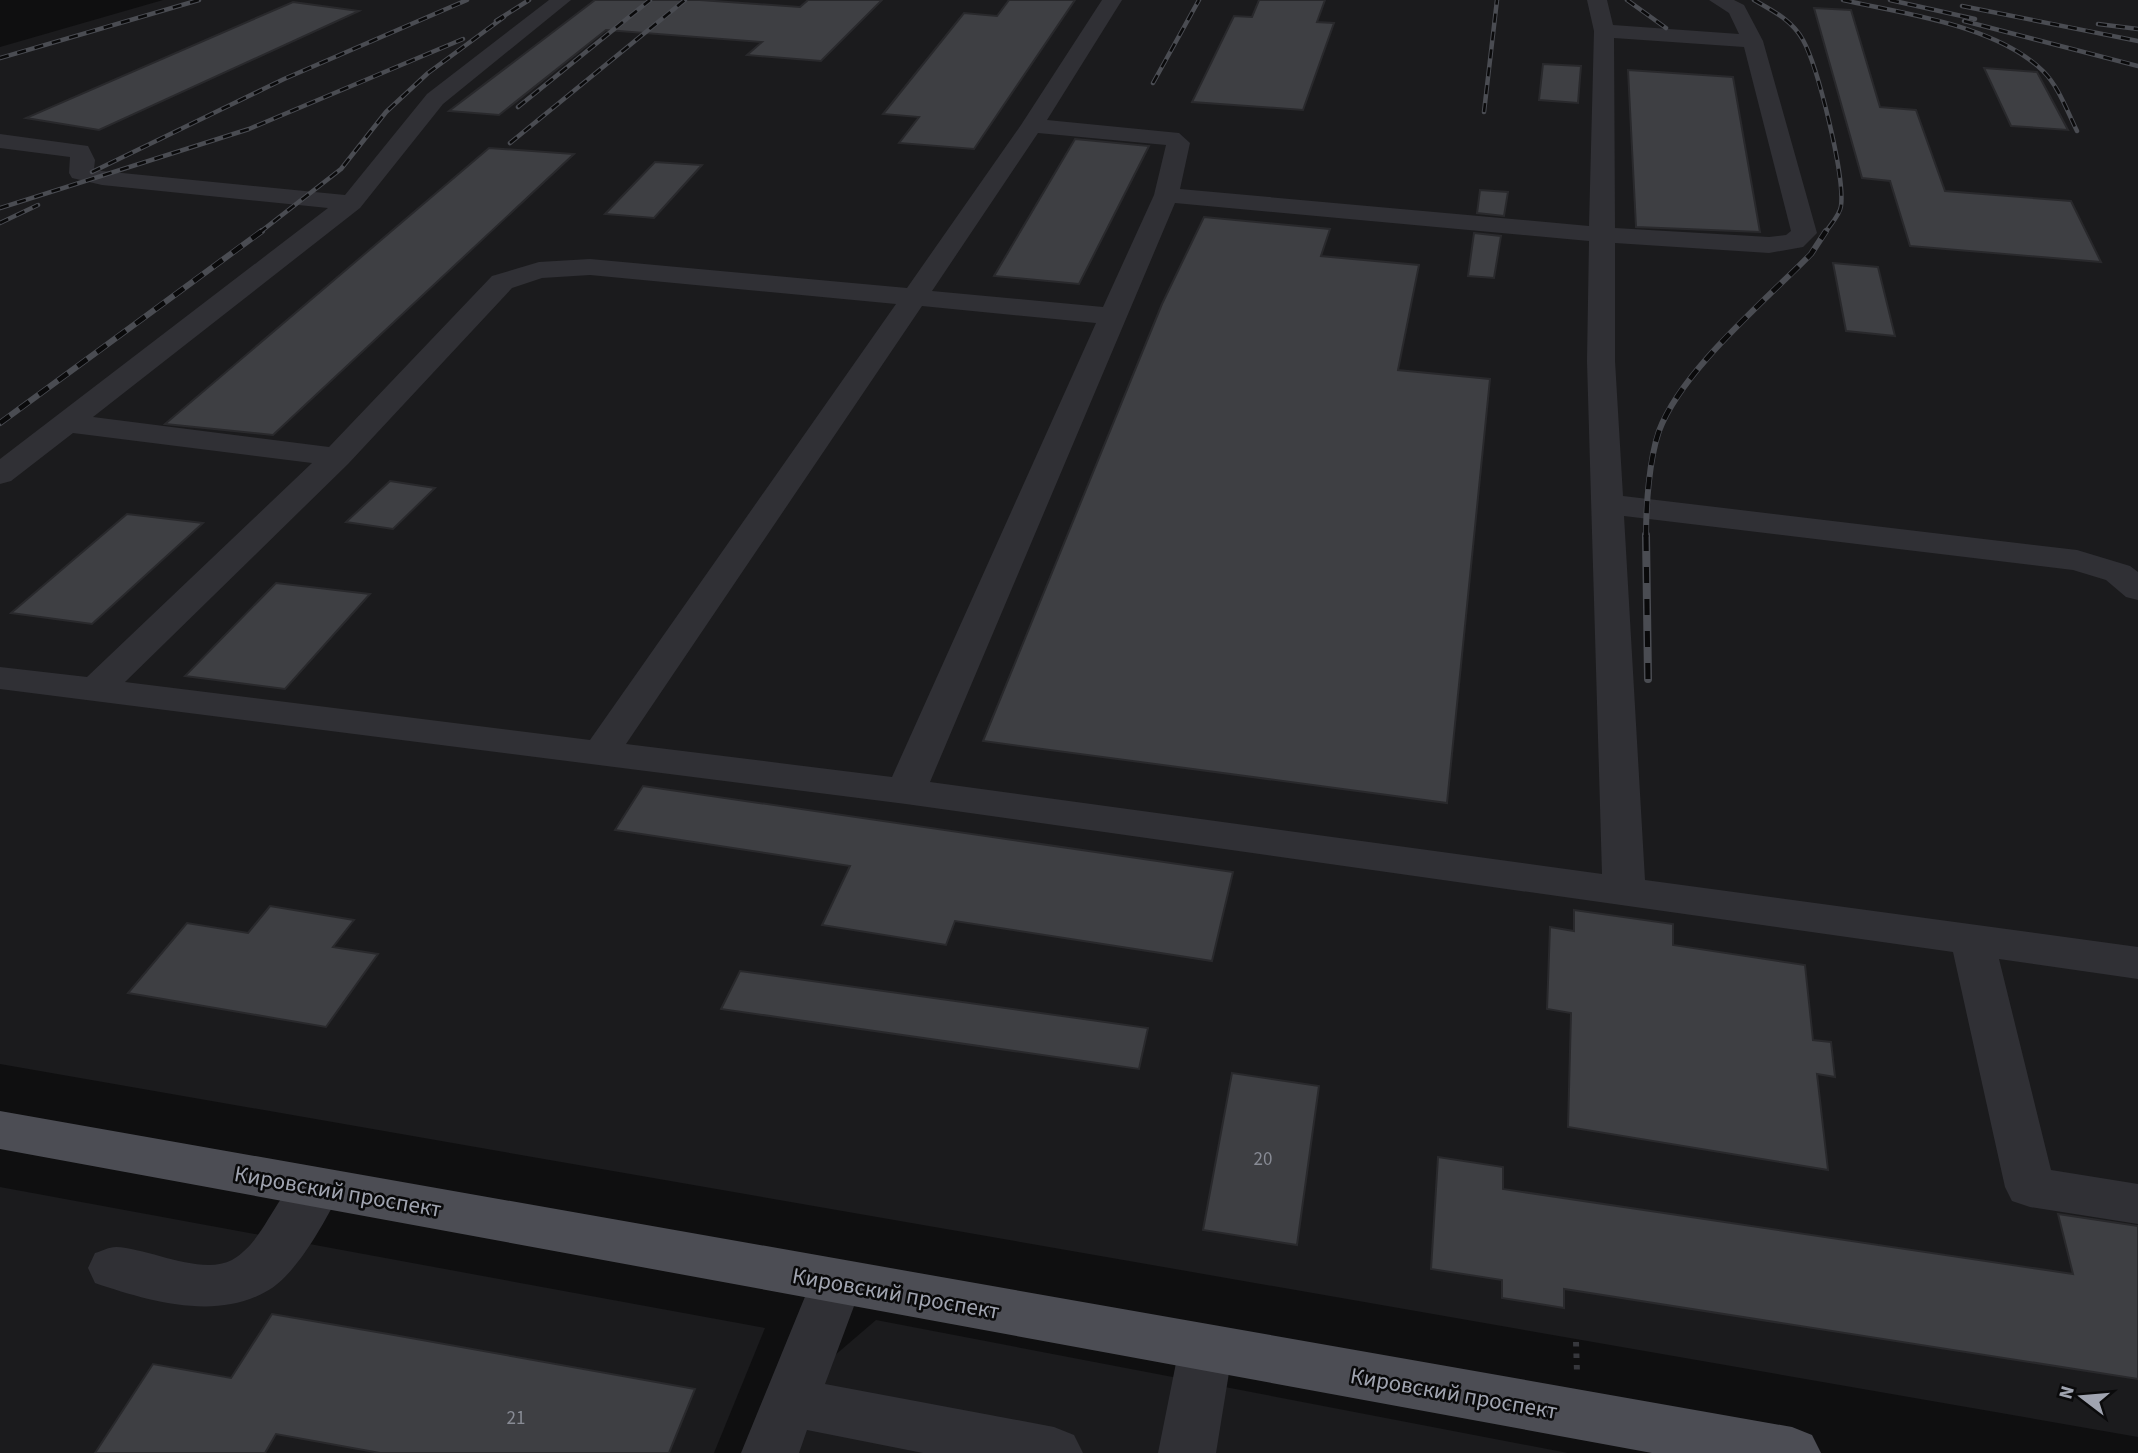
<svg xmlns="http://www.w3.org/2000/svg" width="2138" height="1453" font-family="'Source Sans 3',sans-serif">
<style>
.built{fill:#1b1b1d}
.building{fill:#3e3f43;stroke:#29292c;stroke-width:2}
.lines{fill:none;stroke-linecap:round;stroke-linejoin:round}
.path{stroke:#36373c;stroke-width:6;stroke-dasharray:4.5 7;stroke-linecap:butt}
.minor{fill:#303035;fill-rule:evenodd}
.major{fill:#4c4d54;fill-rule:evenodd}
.rail-far2-casing{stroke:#4a4c52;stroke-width:4.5}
.rail-far1-casing{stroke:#4a4c52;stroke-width:6}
.rail-casing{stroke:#4a4c52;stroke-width:8}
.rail-far2{stroke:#0a0a0b;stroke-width:2.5;stroke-dasharray:9;stroke-linecap:butt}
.rail-far1{stroke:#0a0a0b;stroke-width:4.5;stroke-dasharray:12;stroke-linecap:butt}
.rail{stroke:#0a0a0b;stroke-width:5;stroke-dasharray:16;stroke-linecap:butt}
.labels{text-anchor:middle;stroke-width:5;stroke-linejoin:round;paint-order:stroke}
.near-number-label{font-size:19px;fill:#888b95}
.near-street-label{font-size:23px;fill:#a0a4b0;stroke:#0a0a0b}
</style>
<rect width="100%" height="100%" fill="#0f0f10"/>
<g class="built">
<polygon points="163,0 2138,0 2138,1437 0,1064 0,47"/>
<polygon points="0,1187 765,1328 714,1453 0,1453"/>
<polygon points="876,1320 1568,1453 793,1453 827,1362"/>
</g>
<g class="building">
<polygon points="595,0 700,0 800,7 808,0 882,0 821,61 747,55 762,42 606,30 499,115 449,111"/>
<polygon points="1009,0 1075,0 974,149 899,143 919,117 883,114 964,13 997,16"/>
<polygon points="1259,0 1325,0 1317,22 1334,23 1303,110 1192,102 1234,16 1252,17"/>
<polygon points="293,2 359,11 99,130 26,118"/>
<polygon points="1814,8 1851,10 1880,107 1916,110 1945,191 2071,201 2101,262 1910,246 1890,181 1862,178"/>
<polygon points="1543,64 1581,66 1578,103 1539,100"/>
<polygon points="1984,68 2037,72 2068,130 2011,126"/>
<polygon points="1628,70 1733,77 1760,232 1636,227"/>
<polygon points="1075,139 1149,146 1079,284 994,276"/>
<polygon points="489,148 574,154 273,435 165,424"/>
<polygon points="655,162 702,165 654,218 605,214"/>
<polygon points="1480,190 1508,192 1504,216 1477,213"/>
<polygon points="1204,217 1330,229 1321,256 1419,265 1398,370 1490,379 1447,803 983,741 1162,304"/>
<polygon points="1474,233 1501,236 1494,278 1468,276"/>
<polygon points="1833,263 1878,267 1895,336 1846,331"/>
<polygon points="390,481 435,488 393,529 346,522"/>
<polygon points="127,514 203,523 92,624 11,613"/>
<polygon points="276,583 370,594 285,689 185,676"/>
<polygon points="643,786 1233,872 1212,961 955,921 946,945 822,925 850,866 615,830"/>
<polygon points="270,906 354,920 333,947 378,954 326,1027 128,993 187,923 248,933"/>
<polygon points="1574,910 1673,924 1673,945 1805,965 1813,1040 1831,1042 1835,1077 1817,1074 1828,1170 1568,1127 1571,1013 1547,1009 1550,927 1574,931"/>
<polygon points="740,971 855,987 1148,1028 1139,1069 721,1009"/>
<polygon points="1232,1073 1319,1086 1297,1245 1203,1230"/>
<polygon points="1438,1157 1503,1167 1503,1189 2073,1274 2058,1214 2138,1226 2138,1379 1564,1289 1564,1308 1502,1298 1502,1280 1431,1269"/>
<polygon points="272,1314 394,1335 695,1389 669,1453 380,1453 276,1434 265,1453 95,1453 153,1364 231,1378"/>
</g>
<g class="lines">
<polyline class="path" points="1576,1342 1577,1372"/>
<g class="minor">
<path d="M549,0H571L443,104L360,208L93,417L329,447L492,276L539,262L590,259L907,288L1021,125L1102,0H1122L1047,120L1179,133L1190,143L1180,189L1589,226L1594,31L1587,0H1607L1613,25L1739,34L1729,13L1709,0H1734L1744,5L1763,41L1817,233L1803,247L1769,253L1615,243V361L1623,496L2077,550L2130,566L2138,572V600L2126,597L2106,580L2073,570L1624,516L1645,880L2138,947V979L1999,959L2051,1170L2138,1184V1224L2030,1207L2012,1201L2005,1187L1953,952L906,804L0,689V667L87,677L312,463L73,433L11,481L0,484V459L328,208L102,185L72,178L69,173L70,157L0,148V134L88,146L95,160L94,169L102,171L345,195L427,94ZM1614,38L1744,47L1791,231L1786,235L1769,237L1615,228ZM1038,133L1166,145L1154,195L1103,307L932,291ZM1175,203L1589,241L1587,361L1602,874L930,782ZM590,275L896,304L590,740L125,682L348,464L512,288L542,278ZM922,306L1096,323L892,777L626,744Z"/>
<path d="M317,1168L335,1174L342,1188C327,1218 297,1275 267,1291C216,1321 148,1301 95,1283L88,1268L95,1253C102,1251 109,1247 116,1247C148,1248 201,1276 232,1260C270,1238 276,1182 317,1168Z"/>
<polygon points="837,1260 856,1267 863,1282 825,1384 1054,1427 1074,1435 1083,1453 923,1453 807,1430 799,1453 741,1453 811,1282 818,1267"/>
<polygon points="1206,1325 1225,1331 1233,1348 1216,1453 1158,1453 1179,1348 1187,1331"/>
</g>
<polygon class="major" points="0,1111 1792,1427 1812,1435 1821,1453 1652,1453 0,1149"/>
<defs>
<g id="rail-far2">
<polyline points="1627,0 1666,28"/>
<path d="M1754,0C1773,11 1792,20 1803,40C1818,67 1845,176 1841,206C1840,215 1830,225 1825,233"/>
<path d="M1843,0C1905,14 1996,25 2043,71C2059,87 2067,111 2077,131"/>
<polyline points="1890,0 1975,19"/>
<polyline points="1962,6 2138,41"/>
<polyline points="496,21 529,0"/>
<polyline points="1964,21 2138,66"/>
<polyline points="2098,24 2138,29"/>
<polyline points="0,58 199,0"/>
<polyline points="1153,83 1199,0"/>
<polyline points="518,107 650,0"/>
<polyline points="1484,112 1497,0"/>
<polyline points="510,143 685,0"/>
<polyline points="92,172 284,79 467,0"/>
<polyline points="0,208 249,129 463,39"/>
<polyline points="0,223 38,205"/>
<polyline points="259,233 341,169 386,112 428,73 504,17"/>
</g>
<g id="rail-far1">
<polyline points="0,423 262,231"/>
<path d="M1646,537C1646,506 1649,460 1659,431C1682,370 1764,302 1811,254L1826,231"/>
</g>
<polyline id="rail" points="1646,535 1648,679"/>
</defs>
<use href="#rail-far2" class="rail-far2-casing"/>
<use href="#rail-far1" class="rail-far1-casing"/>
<use href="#rail" class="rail-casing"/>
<use href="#rail-far2" class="rail-far2"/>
<use href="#rail-far1" class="rail-far1"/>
<use href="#rail" class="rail"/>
</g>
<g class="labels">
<g class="near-number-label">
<text x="1263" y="1165">20</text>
<text x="516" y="1424">21</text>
</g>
<g class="near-street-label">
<text transform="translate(338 1191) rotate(10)" y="8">Кировский проспект</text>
<text transform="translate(896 1293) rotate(10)" y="8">Кировский проспект</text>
<text transform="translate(1454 1393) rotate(10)" y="8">Кировский проспект</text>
</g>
</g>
<g transform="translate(2082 1397) rotate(286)" stroke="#0a0a0b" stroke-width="5" paint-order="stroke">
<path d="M0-5L12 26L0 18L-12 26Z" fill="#a0a4b0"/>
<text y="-10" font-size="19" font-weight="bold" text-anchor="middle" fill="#a0a4b0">N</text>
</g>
</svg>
